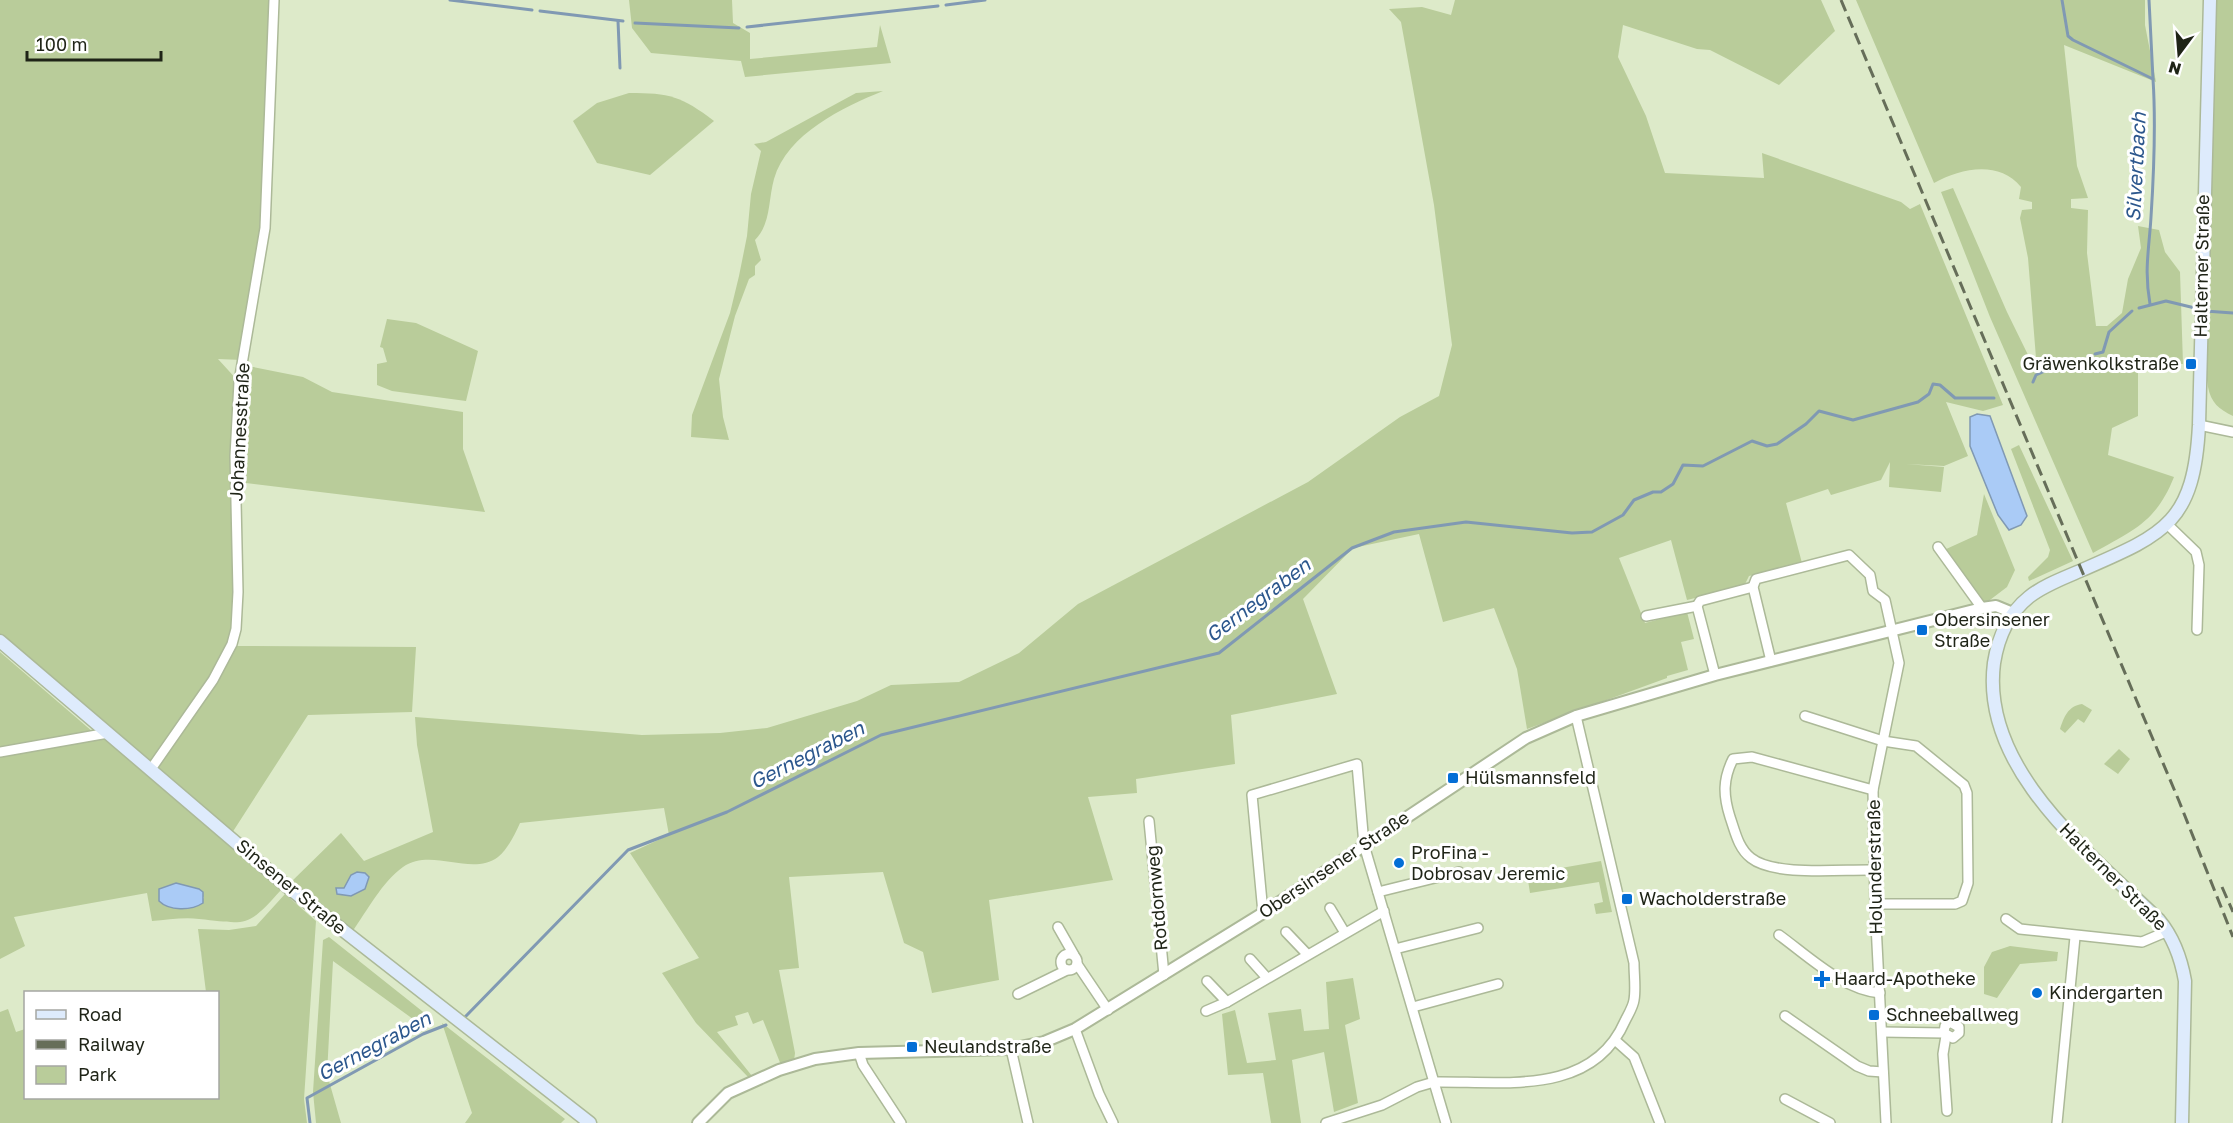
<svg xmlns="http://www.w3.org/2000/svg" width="2233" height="1123" font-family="'Golos Text',sans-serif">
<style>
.green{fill:#b9cc9a;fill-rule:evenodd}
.water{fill:#aacbf6;stroke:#8099b3;stroke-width:1.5}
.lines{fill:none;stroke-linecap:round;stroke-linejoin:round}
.stream{stroke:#8099b3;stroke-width:3}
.minor-casing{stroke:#acb998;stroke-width:12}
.tertiary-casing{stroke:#acb998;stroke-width:14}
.secondary-casing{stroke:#acb998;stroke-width:15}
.minor{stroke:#fff;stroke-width:9}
.tertiary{stroke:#fff;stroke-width:10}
.secondary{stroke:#deebfc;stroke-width:12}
.rail{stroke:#666e59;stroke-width:3;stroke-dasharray:12 6;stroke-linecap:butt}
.poi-dot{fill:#036ed6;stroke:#fff;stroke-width:2}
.labels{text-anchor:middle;stroke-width:6;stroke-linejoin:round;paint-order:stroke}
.street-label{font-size:18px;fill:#1f2417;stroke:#fff}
.poi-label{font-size:18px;fill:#1f2417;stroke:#fff;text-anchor:start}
.water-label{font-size:20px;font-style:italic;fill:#2c578d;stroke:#fff}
</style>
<rect width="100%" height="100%" fill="#ddeac9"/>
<g class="green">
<polygon points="0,0 274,0 265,227 242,360 218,359 239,382 238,592 232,644 160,756 150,762 0,634"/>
<polygon points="629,0 732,0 733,23 750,33 750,59 877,47 880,25 891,63 745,77 741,61 651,53 632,28"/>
<path d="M1455,0H1821L1835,31L1779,85L1710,50L1697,49L1623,25L1618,57L1646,116L1665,173L1764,178L1762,153L1901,202L1910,209L1920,204L2003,405L1983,411L1946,402L1968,456L1944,466L1906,464L1944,467L1941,492L1889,487L1890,462L1881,480L1831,495L1828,489L1786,503L1802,563L1749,576L1744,586L1687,600L1671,540L1619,558L1645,623L1687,612L1694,639L1681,642L1688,670L1667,676V678L1527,729L1517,669L1494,608L1443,622L1419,534L1353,548L1303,599L1337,694L1231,715L1235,764L1136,779L1137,793L1088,797L1113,880L989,900L999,980L932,993L923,952L904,943L883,872L789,877L799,968L779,970L795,1053L794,1061L781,1065L763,1020L753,1024L748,1012L735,1016L738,1025L717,1032L752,1076L749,1078L696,1023L662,973L699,958L630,853L669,835L664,808L520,823C515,834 508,849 498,857C471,877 432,847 403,867C382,882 367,911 352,932L289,884L341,833L364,861L433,832L417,745L415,717L642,735L720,733L767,728L857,701L891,685L959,682L1019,653L1078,604L1308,482L1400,417L1439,396L1452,345L1434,205L1401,22L1389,9L1422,7L1451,15Z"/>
<path d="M1856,0H2145V25L2156,82L2064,45L2077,166L2088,198L2071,199V208L2088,210L2087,253L2096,326H2107L2122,313L2128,279L2141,248L2138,226L2159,230L2165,252L2180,272L2183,364L2138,361V416L2112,428L2108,455L2174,477C2156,522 2134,530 2093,553L1990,317L1941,192L1953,188L2007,312L2031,361L2036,358L2028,258L2020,218L2022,210L2032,209V202L2019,199L2021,187C1999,160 1961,168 1934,183Z"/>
<path d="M2217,0H2233V416C2219,409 2211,403 2208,387C2200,341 2209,292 2210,246C2213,164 2213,82 2217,0Z"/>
<path d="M883,91C843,107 787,134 774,179C768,201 771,224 755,240L761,260L755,266V275L749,279L735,316L719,379L723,417L729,440L691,437L692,415L730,313L739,276L747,236L751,194L761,151L754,144L766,142L856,93Z"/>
<path d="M629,93C670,93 681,96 714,121L650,175L597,163L573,121L597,103Z"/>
<polygon points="387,319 416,323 478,351 466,401 392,391 377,385 377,364 387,362 383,348 380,347"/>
<polygon points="243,365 303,377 332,392 463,412 463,449 485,512 238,482"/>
<polygon points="2019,445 2073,561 2029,581 2028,577 2048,557 2050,550 2011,449"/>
<polygon points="1984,494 2015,570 2007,587 1982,606 1944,550 1977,535"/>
<polygon points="234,646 416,647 412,712 308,715 232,833 155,768"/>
<polygon points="0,652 93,732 0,750"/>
<path d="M2082,704L2092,710L2084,723L2078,719L2065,733L2060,729C2064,717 2068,706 2082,704Z"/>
<path d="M104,737L281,890C247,928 248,924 199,919C184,917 167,920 152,921L147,893L14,917L25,946L0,959V756ZM199,889L204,898C190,908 173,914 159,900Z"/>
<polygon points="2119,749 2130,759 2118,774 2104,764"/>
<polygon points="1601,861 1612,912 1596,914 1594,904 1603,902 1599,882 1530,893 1527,874"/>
<polygon points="285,894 316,921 304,1099 307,1123 0,1123 0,1012 8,1009 16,1032 25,1029 26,1098 218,1098 218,992 206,992 198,929 229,930 256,926"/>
<polygon points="329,937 432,1019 424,1027 333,961 327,1074 341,1123 316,1123 313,1092 323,940"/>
<polygon points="2010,946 2058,952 2057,961 2020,964 1997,998 1984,994 1984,967 1992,952"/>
<polygon points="1353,978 1360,1019 1345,1025 1358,1103 1334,1112 1324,1052 1292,1060 1301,1123 1271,1123 1263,1073 1228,1075 1222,1014 1235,1010 1247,1063 1276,1060 1268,1013 1301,1009 1304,1031 1329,1029 1326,982"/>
<polygon points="442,1023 565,1119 561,1123 465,1123 472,1113"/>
</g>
<g class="water">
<polygon points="1977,414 1990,416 2027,516 2021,525 2009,530 1998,515 1970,446 1970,417"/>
<polygon points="357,872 365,873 369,877 365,889 351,896 337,894 336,888 344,888 351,875"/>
<path d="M176,883L199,889L203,892V903C191,911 169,911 159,901V889Z"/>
</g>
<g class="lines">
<g class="stream">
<polyline points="450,0 532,10"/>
<path d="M2062,0L2068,36L2073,40L2153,79C2156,125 2154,171 2151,217C2149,250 2144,270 2150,304"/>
<polyline points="2149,0 2153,79"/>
<polyline points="946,5 985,0"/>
<polyline points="540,11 623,21"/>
<polyline points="618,21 620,68"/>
<polyline points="635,23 739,28"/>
<polyline points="747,27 938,6"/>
<polyline points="2139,308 2166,301 2199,309"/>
<polyline points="2205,311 2233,313"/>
<polyline points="2095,354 2103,352 2109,332 2132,311"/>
<polyline points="2033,382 2036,375 2045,371"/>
<polyline points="465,1017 628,850 727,812 881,735 1219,653 1352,548 1394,532 1466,522 1572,533 1592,532 1623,515 1634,500 1653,492 1661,492 1673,484 1683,465 1703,466 1752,441 1767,446 1777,444 1806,424 1819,411 1853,420 1918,402 1929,394 1933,384 1940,385 1955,398 1994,398"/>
<polyline points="310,1123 307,1098 423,1034 446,1025"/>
</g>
<defs>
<g id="minor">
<polyline points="2199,425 2233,432"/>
<polyline points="2167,524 2196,552 2199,565 2197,630"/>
<polyline points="1938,547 1982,608"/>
<polyline points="1646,616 1697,606"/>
<polyline points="1771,661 1753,587 1756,579 1849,555 1870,575 1873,591 1885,600 1899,663 1873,790 1875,904 1886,1123"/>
<polyline points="1715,675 1697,606 1700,601 1753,587"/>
<polyline points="1805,716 1883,741 1916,746 1964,785 1967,793 1968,883 1962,901 1955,904 1875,904"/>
<polyline points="0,752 108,733"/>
<polyline points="151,769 213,680 232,644 236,629 238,592 235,456 239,382 265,228 274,0"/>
<path d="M1873,790L1752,757L1733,759C1723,779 1723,795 1730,817C1735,831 1738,848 1751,858C1775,877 1843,869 1874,870"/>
<polyline points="1149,821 1164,975"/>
<polyline points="1378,892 1459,872"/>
<polyline points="1330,908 1345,933"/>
<polyline points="1263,913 1252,795 1357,764 1364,845 1446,1123"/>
<polyline points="2006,919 2020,929 2142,942 2168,931"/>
<polyline points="1058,927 1074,955"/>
<polyline points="1286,932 1307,954"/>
<path d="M1779,935C1808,956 1843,990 1880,993"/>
<polyline points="1395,949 1478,928"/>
<circle cx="1069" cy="962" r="8"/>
<polyline points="1250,959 1267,978"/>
<polyline points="1077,964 1108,1010"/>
<polyline points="1207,981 1227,1002"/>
<polyline points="1018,994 1067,970"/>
<polyline points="1413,1007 1498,984"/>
<polyline points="1206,1011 1227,1002 1384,911"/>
<polyline points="1785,1016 1857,1066 1869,1071 1883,1072"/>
<polyline points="1075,1029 1099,1094 1113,1123"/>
<polyline points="1882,1032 1944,1033 1953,1038 1959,1033 1959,1027 1950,1022 1945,1026 1944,1033"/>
<polyline points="1946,1036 1943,1054 1947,1111"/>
<polyline points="1616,1041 1634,1057 1660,1123"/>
<polyline points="1011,1049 1028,1123"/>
<polyline points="859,1053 863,1065 901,1123"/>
<polyline points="1785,1099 1830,1123"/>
<path d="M1326,1123L1382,1105L1417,1087L1434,1082C1503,1081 1592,1097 1625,1021C1628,1015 1633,1007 1634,1000C1636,989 1634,975 1634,963L1576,716"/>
<polyline points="2057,1123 2075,937"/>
</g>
<polyline id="tertiary" points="698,1123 728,1093 779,1070 815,1059 859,1053 1011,1049 1044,1042 1075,1029 1263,913 1526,738 1576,716 1715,675 1982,608 1996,606 2013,613"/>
<g id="secondary">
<polyline points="0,641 289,888 590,1123"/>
<path d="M2182,1123L2185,981C2181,958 2174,938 2159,920C2092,855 1980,770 1994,663C1998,638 2009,613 2029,597C2044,585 2064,578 2082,570C2165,534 2194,523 2199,425L2210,0"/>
</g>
</defs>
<use href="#minor" class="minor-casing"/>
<use href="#tertiary" class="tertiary-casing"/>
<use href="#secondary" class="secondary-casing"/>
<use href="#minor" class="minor"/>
<use href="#tertiary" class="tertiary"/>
<use href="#secondary" class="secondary"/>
<g class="rail">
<polyline points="1841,0 2179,801 2233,937"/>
<polyline points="2222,887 2233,912"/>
</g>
</g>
<g class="poi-dot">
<rect x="2185" y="358" width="12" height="12" rx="3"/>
<rect x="1916" y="624" width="12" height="12" rx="3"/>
<rect x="1447" y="772" width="12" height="12" rx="3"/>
<circle cx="1399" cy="863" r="6"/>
<rect x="1621" y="893" width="12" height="12" rx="3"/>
<path d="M1819 970h6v6h6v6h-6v6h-6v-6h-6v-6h6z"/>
<circle cx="2037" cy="993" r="6"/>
<rect x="1868" y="1009" width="12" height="12" rx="3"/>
<rect x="906" y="1041" width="12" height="12" rx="3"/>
</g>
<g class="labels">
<g class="street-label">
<text transform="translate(2202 266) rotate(-89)" y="6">Halterner Straße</text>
<text transform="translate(240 432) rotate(-87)" y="6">Johannesstraße</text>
<text transform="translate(1334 865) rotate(-34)" y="6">Obersinsener Straße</text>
<text transform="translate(1875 867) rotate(-91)" y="6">Holunderstraße</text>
<text transform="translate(2113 877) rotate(45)" y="6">Halterner Straße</text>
<text transform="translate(291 887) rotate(40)" y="6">Sinsener Straße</text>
<text transform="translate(1157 898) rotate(-95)" y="6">Rotdornweg</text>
</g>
<g class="poi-label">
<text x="2179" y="370" text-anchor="end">Gräwenkolkstraße</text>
<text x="1934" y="626">Obersinsener<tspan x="1934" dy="21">Straße</tspan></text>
<text x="1465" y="784">Hülsmannsfeld</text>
<text x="1411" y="859">ProFina -<tspan x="1411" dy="21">Dobrosav Jeremic</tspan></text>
<text x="1639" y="905">Wacholderstraße</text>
<text x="1834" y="985">Haard-Apotheke</text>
<text x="2049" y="999">Kindergarten</text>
<text x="1886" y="1021">Schneeballweg</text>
<text x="924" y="1053">Neulandstraße</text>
</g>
<g class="water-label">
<text transform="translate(2136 167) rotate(-87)" y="7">Silvertbach</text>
<text transform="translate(1258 600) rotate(-37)" y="7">Gernegraben</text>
<text transform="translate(807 755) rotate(-27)" y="7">Gernegraben</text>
<text transform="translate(374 1046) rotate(-28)" y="7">Gernegraben</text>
</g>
</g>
<rect x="24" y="991" width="195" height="108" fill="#ffffff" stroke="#a5a7a2" stroke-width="1.5"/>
<rect x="36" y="1010" width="30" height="9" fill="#deebfc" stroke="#a5a7a2" stroke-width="1.5"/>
<text x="78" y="1021" font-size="18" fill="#1f2417">Road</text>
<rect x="36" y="1040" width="30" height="9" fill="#666e59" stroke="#a5a7a2" stroke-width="1.5"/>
<text x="78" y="1051" font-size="18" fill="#1f2417">Railway</text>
<rect x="36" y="1066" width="30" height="18" fill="#b9cc9a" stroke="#a5a7a2" stroke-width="1.5"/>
<text x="78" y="1081" font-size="18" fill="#1f2417">Park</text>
<g transform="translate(2179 54) rotate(196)" stroke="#ffffff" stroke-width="4.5" paint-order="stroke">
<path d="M0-4.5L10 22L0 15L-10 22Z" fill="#1f2417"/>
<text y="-9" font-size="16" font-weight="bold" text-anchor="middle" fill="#1f2417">N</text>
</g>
<path d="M27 51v9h134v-9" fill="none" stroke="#1f2417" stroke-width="3"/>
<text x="36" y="51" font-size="18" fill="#1f2417" stroke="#ffffff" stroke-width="4.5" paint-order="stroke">100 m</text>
</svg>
